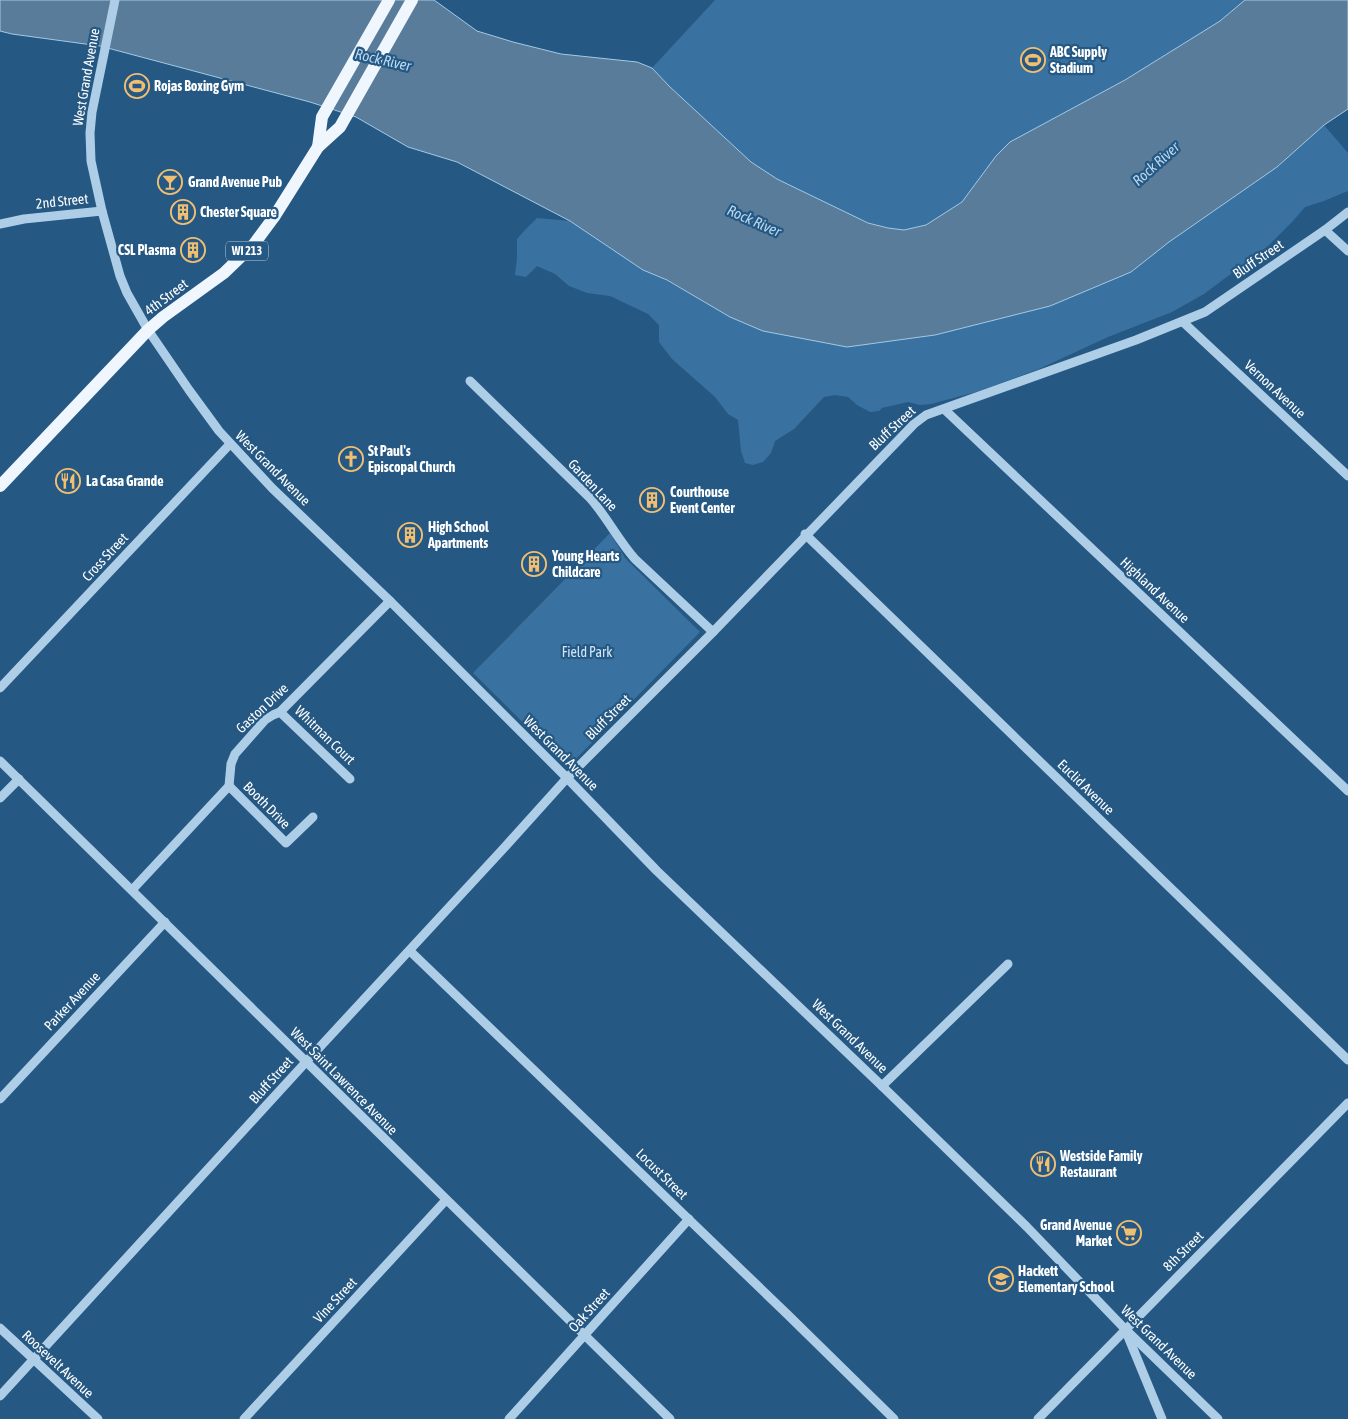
<svg xmlns="http://www.w3.org/2000/svg" width="1348" height="1419" font-family="'Asap Condensed',sans-serif">
<style>
.green{fill:#3972a0}
.water{fill:#587c9a;stroke:#a2cae8}
.lines{fill:none;stroke-linecap:round;stroke-linejoin:round}
.minor{stroke:#aecee7;stroke-width:9}
.major{stroke:#f0f6fd;stroke-width:12}
.labels{text-anchor:middle;stroke-width:4.5;stroke-linejoin:round;paint-order:stroke}
.shield{fill:#255883;stroke:#becdda;stroke-width:1}
.shield-label{font-size:12px;font-weight:bold;fill:#fff}
.poi-label{font-size:14px;font-weight:bold;fill:#fff;stroke:#255883;text-anchor:start}
.street-label{font-size:14px;fill:#fff;stroke:#255883}
.park-label{font-size:14px;fill:#d1e6f6;stroke:#255883}
.water-label{font-size:15px;font-style:italic;fill:#b9d7ef;stroke:#255883}
</style>
<rect width="100%" height="100%" fill="#255883"/>
<g class="green">
<polygon points="715,0 1245,0 1220,21 1125,80 1010,142 996,156 962,202 926,225 903,230 888,228 868,223 777,179 751,162 669,86 652,68"/>
<polygon points="1324,125 1348,153 1348,191 1324,201 1305,207 1292,222 1268,246 1204,294 1172,312 1108,337 1039,369 976,392 931,404 920,405 908,402 882,408 879,411 870,412 857,405 848,397 835,395 824,397 794,429 775,441 771,453 763,462 753,465 745,463 741,451 738,420 728,414 715,397 672,359 659,342 659,325 648,314 610,296 587,293 569,286 555,274 537,266 526,277 515,275 517,259 517,239 525,230 537,218 570,221 643,270 666,280 730,317 847,347 935,335 1131,272 1169,242 1277,167"/>
<polygon points="610,533 625,558 700,632 568,767 473,673"/>
</g>
<polygon class="water" points="0,0 434,0 477,31 513,42 561,54 637,62 652,68 669,86 751,162 777,179 868,223 888,228 904,230 926,225 962,202 996,156 1010,142 1125,80 1220,21 1245,0 1348,0 1348,109 1324,125 1277,167 1169,242 1131,272 1050,306 935,335 847,347 763,331 730,317 667,280 643,270 570,221 457,162 408,147 356,117 310,102 100,46 12,34 0,31"/>
<g class="lines">
<g class="minor">
<polyline points="115,0 92,112 90,133 91,161 102,211 120,276 127,293 148,330 189,390 219,431 272,488 390,601 567,778 657,871 882,1086 1027,1227 1125,1329 1218,1419"/>
<polyline points="0,224 24,219 102,211"/>
<polyline points="1325,230 1348,251"/>
<polyline points="1183,322 1348,476"/>
<path d="M470,381L590,498C607,517 618,540 635,559L713,632"/>
<polyline points="944,409 1348,791"/>
<polyline points="805,534 1348,1060"/>
<polyline points="0,688 230,444"/>
<polyline points="280,712 350,779"/>
<polyline points="0,761 670,1419"/>
<polyline points="229,786 286,843 313,817"/>
<polyline points="0,798 19,779"/>
<polyline points="132,890 229,786 231,764 235,754 265,720 273,715 280,712 390,601"/>
<polyline points="410,951 787,1314 894,1419"/>
<polyline points="882,1086 1008,964"/>
<polyline points="0,1099 165,922"/>
<polyline points="0,1328 98,1419"/>
<polyline points="1127,1334 1162,1419"/>
<polyline points="0,1396 306,1062 503,849 567,778 713,632 914,424 926,415 1136,340 1205,312 1325,230 1348,212"/>
<polyline points="244,1419 446,1200"/>
<polyline points="509,1419 689,1219"/>
<polyline points="1038,1419 1348,1103"/>
</g>
<g class="major">
<polyline points="318,147 322,117 389,0"/>
<polyline points="0,486 148,330 163,317 224,273 254,244 274,217 318,147 340,127 412,0"/>
</g>
</g>
<defs>
<symbol id="stadium-ring" viewBox="-11 -11 22 22"><circle r="9.5" fill="#255883" stroke="#f1bf72" stroke-width="1.5"/><path d="M0-5a6.5 5 0 1 0 0 10a6.5 5 0 1 0 0-10ZM-3.5-1.8h7v3.6h-7Z" fill="#f1bf72"/></symbol>
<symbol id="bar-ring" viewBox="-11 -11 22 22"><circle r="9.5" fill="#255883" stroke="#f1bf72" stroke-width="1.5"/><path d="M-6-5H6L.8 .8V4.5H3.5V6h-7V4.5H-.8V.8Z" fill="#f1bf72"/></symbol>
<symbol id="building-ring" viewBox="-11 -11 22 22"><circle r="9.5" fill="#255883" stroke="#f1bf72" stroke-width="1.5"/><path d="M-4-6H4V6H1V3H-1V6H-4ZM-2.5-4.3h1.7v1.8h-1.7ZM.8-4.3h1.7v1.8H.8ZM-2.5-1h1.7V.8h-1.7ZM.8-1h1.7V.8H.8Z" fill="#f1bf72"/></symbol>
<symbol id="church-ring" viewBox="-11 -11 22 22"><circle r="9.5" fill="#255883" stroke="#f1bf72" stroke-width="1.5"/><path d="M-1.2-6h2.4v3.5h3.3v2.4h-3.3V6h-2.4V-.1h-3.3v-2.4h3.3Z" fill="#f1bf72"/></symbol>
<symbol id="restaurant-ring" viewBox="-11 -11 22 22"><circle r="9.5" fill="#255883" stroke="#f1bf72" stroke-width="1.5"/><path d="M-5-6h1v4h1v-4h1v4h1v-4h1v5L-1.5 .5V6h-2V.5L-5-1ZM5-6V6H3V1.5H1.5Q1.5-4 5-6Z" fill="#f1bf72"/></symbol>
<symbol id="supermarket-ring" viewBox="-11 -11 22 22"><circle r="9.5" fill="#255883" stroke="#f1bf72" stroke-width="1.5"/><path d="M-6-5.5h2.5l.6 2H6L4.5 2H-2.5L-4.4-4H-6ZM-1.5 3.2a1.3 1.3 0 1 0 .1 0ZM3 3.2a1.3 1.3 0 1 0 .1 0Z" fill="#f1bf72"/></symbol>
<symbol id="school-ring" viewBox="-11 -11 22 22"><circle r="9.5" fill="#255883" stroke="#f1bf72" stroke-width="1.5"/><path d="M0-5L7-2L0 1L-7-2ZM-4 1L0 2.5L4 1V4Q0 6-4 4Z" fill="#f1bf72"/></symbol>
</defs>
<g fill-rule="evenodd">
<use href="#stadium-ring" x="1019" y="46" width="28" height="28"/>
<use href="#stadium-ring" x="123" y="72" width="28" height="28"/>
<use href="#bar-ring" x="156" y="168" width="28" height="28"/>
<use href="#building-ring" x="169" y="198" width="28" height="28"/>
<use href="#building-ring" x="179" y="236" width="28" height="28"/>
<use href="#church-ring" x="337" y="445" width="28" height="28"/>
<use href="#restaurant-ring" x="54" y="467" width="28" height="28"/>
<use href="#building-ring" x="638" y="486" width="28" height="28"/>
<use href="#building-ring" x="396" y="521" width="28" height="28"/>
<use href="#building-ring" x="520" y="550" width="28" height="28"/>
<use href="#restaurant-ring" x="1029" y="1150" width="28" height="28"/>
<use href="#supermarket-ring" x="1115" y="1219" width="28" height="28"/>
<use href="#school-ring" x="987" y="1265" width="28" height="28"/>
</g>
<g class="labels">
<rect class="shield" x="226" y="241.5" width="42" height="19" rx="4"/>
<g class="shield-label">
<text x="247" y="255">WI 213</text>
</g>
<g class="poi-label">
<text x="1050" y="57">ABC Supply<tspan x="1050" dy="16">Stadium</tspan></text>
<text x="154" y="91">Rojas Boxing Gym</text>
<text x="188" y="187">Grand Avenue Pub</text>
<text x="200" y="217">Chester Square</text>
<text x="176" y="255" text-anchor="end">CSL Plasma</text>
<text x="368" y="456">St Paul's<tspan x="368" dy="16">Episcopal Church</tspan></text>
<text x="86" y="486">La Casa Grande</text>
<text x="670" y="497">Courthouse<tspan x="670" dy="16">Event Center</tspan></text>
<text x="428" y="532">High School<tspan x="428" dy="16">Apartments</tspan></text>
<text x="552" y="561">Young Hearts<tspan x="552" dy="16">Childcare</tspan></text>
<text x="1060" y="1161">Westside Family<tspan x="1060" dy="16">Restaurant</tspan></text>
<text x="1112" y="1230" text-anchor="end">Grand Avenue<tspan x="1112" dy="16">Market</tspan></text>
<text x="1018" y="1276">Hackett<tspan x="1018" dy="16">Elementary School</tspan></text>
</g>
<g class="street-label">
<text transform="translate(86 77) rotate(-80)" y="5">West Grand Avenue</text>
<text transform="translate(62 201) rotate(-6)" y="5">2nd Street</text>
<text transform="translate(1258 259) rotate(-34)" y="5">Bluff Street</text>
<text transform="translate(166 297) rotate(-37)" y="5">4th Street</text>
<text transform="translate(1275 389) rotate(43)" y="5">Vernon Avenue</text>
<text transform="translate(892 428) rotate(-43)" y="5">Bluff Street</text>
<text transform="translate(273 468) rotate(45)" y="5">West Grand Avenue</text>
<text transform="translate(593 485) rotate(47)" y="5">Garden Lane</text>
<text transform="translate(105 557) rotate(-47)" y="5">Cross Street</text>
<text transform="translate(1155 590) rotate(43)" y="5">Highland Avenue</text>
<text transform="translate(262 708) rotate(-43)" y="5">Gaston Drive</text>
<text transform="translate(608 717) rotate(-45)" y="5">Bluff Street</text>
<text transform="translate(325 735) rotate(44)" y="5">Whitman Court</text>
<text transform="translate(561 753) rotate(45)" y="5">West Grand Avenue</text>
<text transform="translate(1086 787) rotate(44)" y="5">Euclid Avenue</text>
<text transform="translate(267 805) rotate(45)" y="5">Booth Drive</text>
<text transform="translate(72 1001) rotate(-47)" y="5">Parker Avenue</text>
<text transform="translate(850 1036) rotate(44)" y="5">West Grand Avenue</text>
<text transform="translate(271 1080) rotate(-48)" y="5">Bluff Street</text>
<text transform="translate(344 1081) rotate(45)" y="5">West Saint Lawrence Avenue</text>
<text transform="translate(662 1174) rotate(44)" y="5">Locust Street</text>
<text transform="translate(1183 1251) rotate(-45)" y="5">8th Street</text>
<text transform="translate(335 1300) rotate(-47)" y="5">Vine Street</text>
<text transform="translate(589 1310) rotate(-48)" y="5">Oak Street</text>
<text transform="translate(1159 1342) rotate(44)" y="5">West Grand Avenue</text>
<text transform="translate(58 1364) rotate(43)" y="5">Roosevelt Avenue</text>
</g>
<g class="park-label">
<text x="587" y="657">Field Park</text>
</g>
<g class="water-label">
<text transform="translate(383 60) rotate(13)" y="5">Rock River</text>
<text transform="translate(1156 164) rotate(-42)" y="5">Rock River</text>
<text transform="translate(754 221) rotate(24)" y="5">Rock River</text>
</g>
</g>
</svg>
